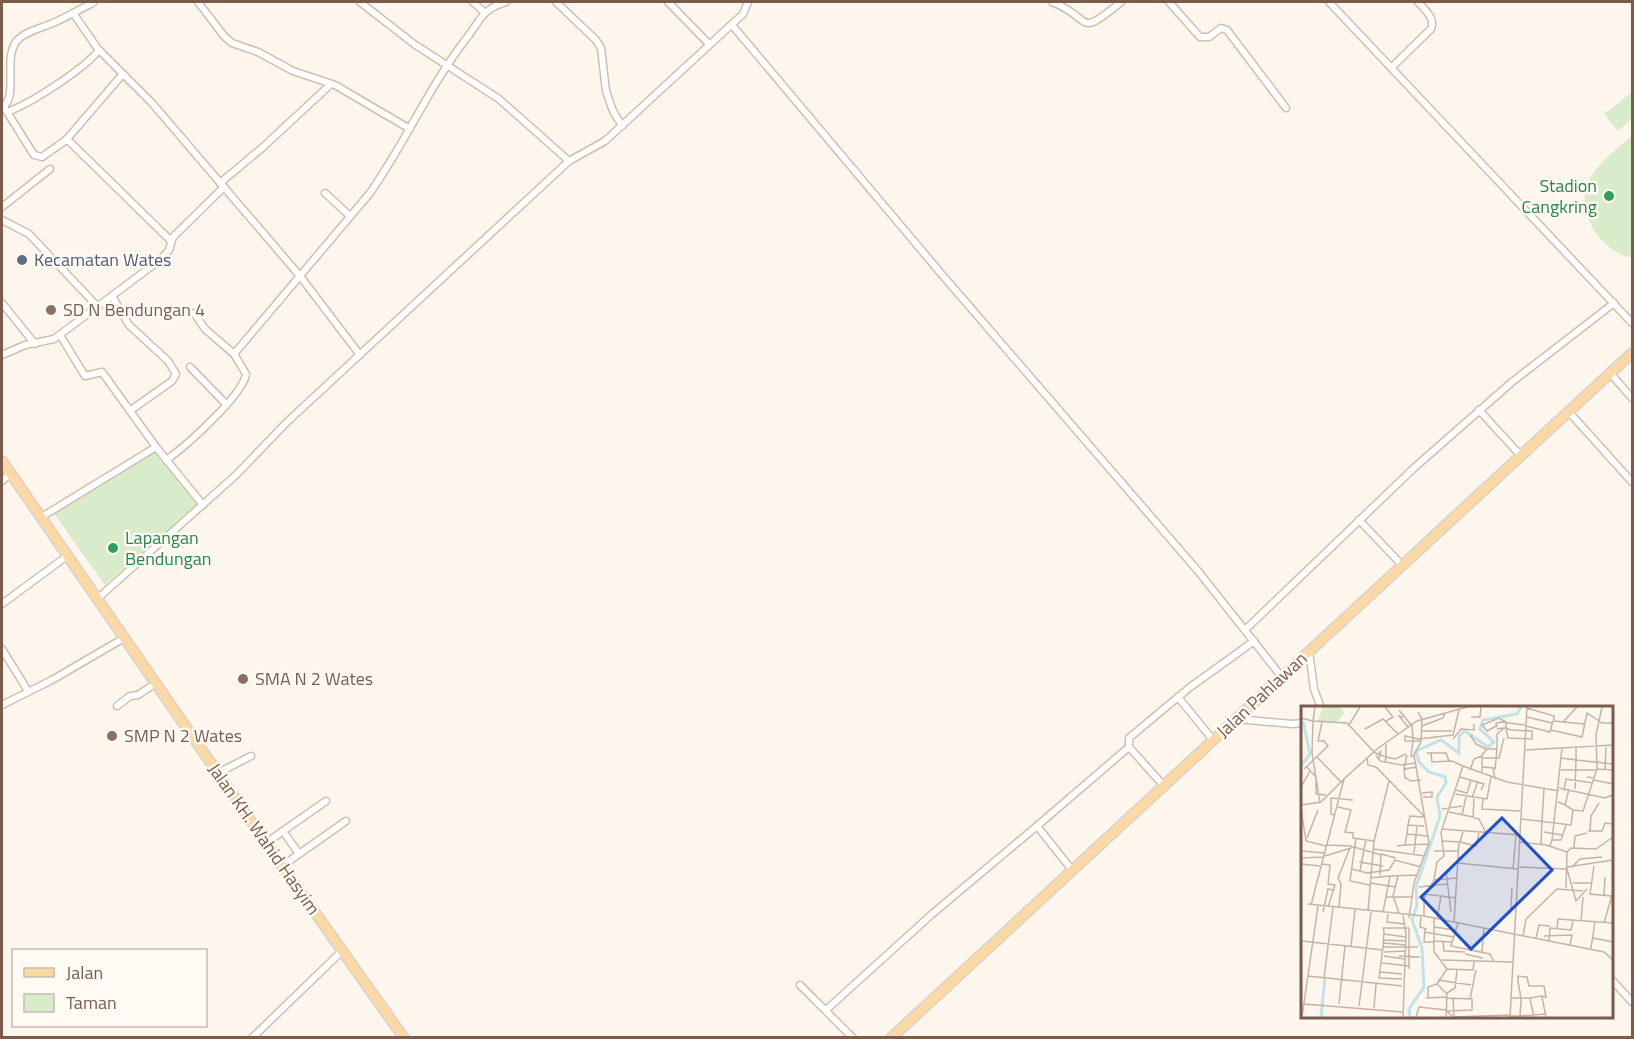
<svg xmlns="http://www.w3.org/2000/svg" width="1634" height="1039" font-family="'Titillium Web',sans-serif">
<style>
.green{fill:#d8ecc9}
.lines{fill:none;stroke-linecap:round;stroke-linejoin:round}
.minor-casing{stroke:#d1beb0;stroke-width:9}
.primary-casing{stroke:#dad1cd;stroke-width:12}
.minor{stroke:#fff;stroke-width:6}
.primary{stroke:#fbd9a5;stroke-width:9}
.leisure-dot{fill:#2e9e5b;stroke:#fffaf3;stroke-width:2}
.service-dot{fill:#5c6f8a;stroke:#fffaf3;stroke-width:2}
.education-dot{fill:#8d6e63;stroke:#fffaf3;stroke-width:2}
.labels{text-anchor:middle;stroke-width:5;stroke-linejoin:round;paint-order:stroke}
.leisure-label{font-size:18px;fill:#27864d;stroke:#fffaf3;text-anchor:end}
.service-label{font-size:18px;fill:#4e5e75;stroke:#fffaf3;text-anchor:start}
.education-label{font-size:18px;fill:#785e54;stroke:#fffaf3;text-anchor:start}
.street-label{font-size:18px;fill:#7a5c4d;stroke:#fffaf3}
.inset-river{fill:none;stroke:#bfe3e8;stroke-width:3}
.inset-road{fill:none;stroke:#c5b3a7;stroke-width:1.5}
.view{fill:#1d4ed8;fill-opacity:0.15;stroke:#1d4ed8;stroke-width:3}
.inset-edge{fill:none;stroke:#7a5c4d;stroke-width:3}
</style>
<rect width="100%" height="100%" fill="#fdf6ec"/>
<g class="green">
<polygon points="1632,92 1632,119 1618,131 1604,114"/>
<path d="M1632,136V135V258C1600,251 1573,211 1590,179C1599,161 1618,148 1632,136Z"/>
<polygon points="158,449 201,501 105,585 53,512"/>
</g>
<g class="lines">
<defs>
<g id="minor">
<polyline points="198,2 224,36 232,43 258,52 293,71 335,85 410,129"/>
<polyline points="360,2 414,44 499,99 569,161"/>
<polyline points="473,2 485,13"/>
<polyline points="556,2 596,40 601,48 606,91 613,111 622,126"/>
<polyline points="668,2 709,44"/>
<path d="M1052,2C1094,18 1075,40 1121,2"/>
<polyline points="1169,2 1200,37 1209,37 1221,28 1227,30 1286,108"/>
<polyline points="1329,2 1632,323"/>
<polyline points="73,13 98,49 152,103 300,276 360,355"/>
<polyline points="732,25 944,277 1198,571 1281,676"/>
<path d="M1391,68L1431,29C1436,19 1425,10 1418,2"/>
<polyline points="4,107 34,155 42,157 66,140 70,142 170,240"/>
<path d="M2,108C19,96 3,60 16,42C23,32 42,28 53,23C67,17 81,9 94,2"/>
<path d="M7,112C30,104 84,69 99,50"/>
<polyline points="66,140 122,75"/>
<polyline points="220,183 262,148 331,84"/>
<polyline points="325,193 350,216"/>
<polyline points="2,207 50,169"/>
<polyline points="2,220 29,234 98,307"/>
<polyline points="112,296 129,325 168,361 176,374 172,381 131,410"/>
<polyline points="2,303 35,344"/>
<polyline points="194,313 205,329 234,354"/>
<polyline points="60,335 85,376 102,372 156,447 203,505"/>
<polyline points="2,355 25,345 54,339 160,260 169,250 173,237 224,187"/>
<polyline points="190,367 226,404"/>
<polyline points="1611,374 1632,398"/>
<polyline points="1479,410 1521,456"/>
<polyline points="1569,412 1632,482"/>
<path d="M166,460C184,448 244,394 246,374L234,354L370,193C406,142 430,84 469,35C475,27 481,15 489,10C494,6 500,4 506,2"/>
<polyline points="2,481 10,474"/>
<polyline points="40,518 156,447"/>
<polyline points="1359,520 1402,565"/>
<polyline points="97,599 236,475 287,422 569,161 605,141 743,14 748,2"/>
<polyline points="2,604 67,556"/>
<polyline points="1245,630 1415,467 1512,382 1614,303"/>
<polyline points="2,649 28,691"/>
<polyline points="1309,651 1314,689 1321,708"/>
<polyline points="1178,697 1213,740"/>
<polyline points="2,705 52,680 124,638"/>
<polyline points="117,706 130,696 138,695 156,683"/>
<polyline points="1236,719 1293,724 1302,723"/>
<polyline points="218,773 251,756"/>
<polyline points="1164,786 1129,747 1129,738 1189,688 1254,641"/>
<polyline points="283,831 299,854"/>
<polyline points="266,843 326,801"/>
<polyline points="282,866 346,821"/>
<polyline points="1072,870 1037,826 1129,747"/>
<polyline points="1612,980 1632,1002"/>
<polyline points="800,985 853,1038"/>
<polyline points="826,1010 931,915 1037,826"/>
<polyline points="252,1038 342,951"/>
</g>
<g id="primary">
<polyline points="2,461 282,866 404,1038"/>
<polyline points="891,1038 1632,353"/>
</g>
</defs>
<use href="#minor" class="minor-casing"/>
<use href="#primary" class="primary-casing"/>
<use href="#minor" class="minor"/>
<use href="#primary" class="primary"/>
</g>
<g class="leisure-dot">
<circle cx="1609" cy="196" r="6"/>
<circle cx="113" cy="548" r="6"/>
</g>
<circle class="service-dot" cx="22" cy="260" r="6"/>
<g class="education-dot">
<circle cx="51" cy="310" r="6"/>
<circle cx="243" cy="679" r="6"/>
<circle cx="112" cy="736" r="6"/>
</g>
<g class="labels">
<g class="leisure-label">
<text x="1597" y="192">Stadion<tspan x="1597" dy="21">Cangkring</tspan></text>
<text x="125" y="544" text-anchor="start">Lapangan<tspan x="125" dy="21">Bendungan</tspan></text>
</g>
<g class="service-label">
<text x="34" y="266">Kecamatan Wates</text>
</g>
<g class="education-label">
<text x="63" y="316">SD N Bendungan 4</text>
<text x="255" y="685">SMA N 2 Wates</text>
<text x="124" y="742">SMP N 2 Wates</text>
</g>
<g class="street-label">
<text transform="translate(1262 695) rotate(-43)" y="6">Jalan Pahlawan</text>
<text transform="translate(264 839) rotate(55)" y="6">Jalan KH. Wahid Hasyim</text>
</g>
</g>
<g transform="translate(1301 706)">
<rect width="312" height="312" fill="#fdf6ec"/>
<path d="M22,1H39L43,7L36,16L17,15Z" fill="#d8ecc9"/>
<path class="inset-river" d="M0,60L9,48L2,15M20,311L24,272M109,311L108,303L123,281L121,242L111,214L116,199L115,181L139,110L136,91L145,77L144,71L128,66L118,56L115,45L140,34L158,47V30L164,25L187,41L193,36L179,23L182,14L216,8L220,1"/>
<path class="inset-road" d="M14,1L12,15L46,17L73,46M84,1L92,11L85,15M226,2L253,10V15L283,18M98,4L111,20L112,35M102,11L98,10L107,21M170,11H179L180,1M226,11L251,17M0,12L12,15L11,47L19,97M263,15L276,1M21,16L17,35H22M48,19L59,1M121,20L142,12L144,7M195,20L186,25L181,19L198,12L205,16M225,20L249,26L252,15M196,21L195,17L201,16L224,19M64,23L82,13L97,28M196,23L202,22H205L210,24L231,25V33L207,32L205,22V16M250,24L281,31L286,7L301,17H312M121,25H151M104,29V35H120M169,29L175,38L185,43M104,30L118,33L152,29L158,4M152,33L160,23L173,24V18M112,35L110,50L113,51M275,42V54L312,58M225,44L312,39M72,46L85,51V38M130,46L131,56L151,55L162,60M126,47H145L148,55M75,49L78,54L80,45L77,49M106,49L103,63L116,61M16,51L40,76M66,52L67,59L75,61L123,110M182,52H198L203,32M260,52L275,54L274,83M79,55L101,59L115,57M84,56L85,51L94,53L105,48M5,60L15,71V88L25,89M182,61L192,62L194,73M3,63L27,40L22,34M103,63L104,72L110,75L120,74M296,63L295,29L301,1M304,63L305,41M169,64L173,53L181,50M194,64L196,43M260,64H295M181,68V49L186,43H196V28L203,22M159,71L183,78L180,84M286,71L293,72L296,63L312,64M293,74L312,78M0,81L9,65M258,82L304,92L312,89M155,84L166,87L170,74M263,85L265,73L292,77M121,87L131,86V91H122M154,88L186,93L190,71M171,92L177,75M182,93L181,103L219,105M257,96L264,99L268,83M0,99L20,96L42,74M37,101L50,104L44,126L52,127V132L73,135M0,103L5,135L25,140M141,103L161,100M272,104L282,105L293,72M148,106L172,111L173,93M33,109L30,108V92L52,94M161,109L165,91M173,112L178,113L185,127M221,113L270,119L272,104L264,99M241,114L243,83M107,119L109,110L123,111M141,123L218,129M287,125H301L304,117L312,118M289,125L290,110L298,97M243,126L261,129M106,128L107,119L123,120M6,132L17,104M55,132L49,175L69,179M251,134L261,42M140,135L159,136L162,126M159,136L175,140L178,127M218,136L245,139L266,146L265,182M240,138L241,114M26,139L51,140M104,139L128,138M96,140L104,139L106,128L127,130M249,140L251,134H260L265,119M273,142L274,130L286,127M73,143L124,150M1,145L23,147M133,145H157M266,146L270,142L295,143L312,131M113,147L116,120M24,150L53,141L80,149M0,152L23,151M58,156L82,160M157,157L216,163M0,158L19,160M21,158L29,159L27,178L34,179L27,201M293,160L289,188L310,190M217,161L266,163L275,195L286,183M266,161L312,154M271,161L279,153L301,151M51,163L66,167L88,164L94,154L120,161M212,163L215,129M59,165L65,133M145,165L150,206M79,169L80,148L95,152M97,170L92,190L98,207M69,172L89,170M133,174L156,172M69,177L95,181M272,177H291M118,181L146,178M124,188L155,192M303,190L304,171M85,191H112M7,198L123,210L303,246L312,254M10,199L43,73L76,43L116,15L166,1M38,201L40,178L37,172L49,142M210,202L211,182M67,205L73,135L88,75M22,206L27,183L32,184M82,206L89,170L116,169M87,208L86,216L104,218M120,210L119,221L126,223M123,210V192L133,174L136,156L143,150L140,126L162,60L206,76L258,85M108,212L113,177L128,137L113,49L120,36L121,13L117,6M133,212V246L146,263L136,278L146,288L145,311M136,213L140,190M280,215L282,191M153,216L158,136M157,217L150,240L189,248L193,256M303,217L312,186M133,221L154,224M124,223L123,236H133M256,223L257,213L312,217M83,225L82,222H108V263M83,225L82,241H117M123,226L153,231M83,228L105,231M222,230L225,213L256,183L282,185M243,230L271,229L269,239M235,232L238,219L249,220M292,232L312,236M83,234L105,235M1,235L82,244M133,235L151,236M142,235L143,245L164,246M248,235L249,222L270,224L272,215M83,237L105,239M50,240L54,204M82,241L78,272L101,273M290,242L294,216M83,246L104,245M181,246L183,222M164,248L182,252M83,250L104,253M98,250L119,251M141,254L211,256M81,257L108,260M146,263L172,264L173,256M79,266L101,268M7,270L101,280M23,272L32,201M137,274L170,279M146,287L154,282L156,264M241,291L245,311M125,292L146,291M127,292V281L136,278M152,292L153,310M169,293L175,264M229,293L233,311M3,298L101,306M38,298L44,240M58,300L70,206M73,302L75,278M146,305L171,304V293L146,292M209,310H219L220,296V292L218,281L217,276V270L226,271L228,280H243L245,291L240,290L229,292H210M219,310L245,308M1,311L17,200M102,311L105,228L102,209M115,311L118,301L145,304L152,311L209,309M209,311L226,1"/>
<path class="view" d="M201,112L251,164L170,243L120,191Z"/>
<rect width="312" height="312" class="inset-edge"/>
</g>
<rect width="1634" height="1039" fill="none" stroke="#7a5c4d" stroke-width="6"/>
<rect x="12" y="949" width="195" height="78" fill="#fffaf3" stroke="#cabbb1" stroke-width="1.5"/>
<rect x="24" y="968" width="30" height="9" fill="#fbd9a5" stroke="#cabbb1" stroke-width="1.5"/>
<text x="66" y="979" font-size="18" fill="#7a5c4d">Jalan</text>
<rect x="24" y="994" width="30" height="18" fill="#d8ecc9" stroke="#cabbb1" stroke-width="1.5"/>
<text x="66" y="1009" font-size="18" fill="#7a5c4d">Taman</text>
</svg>
